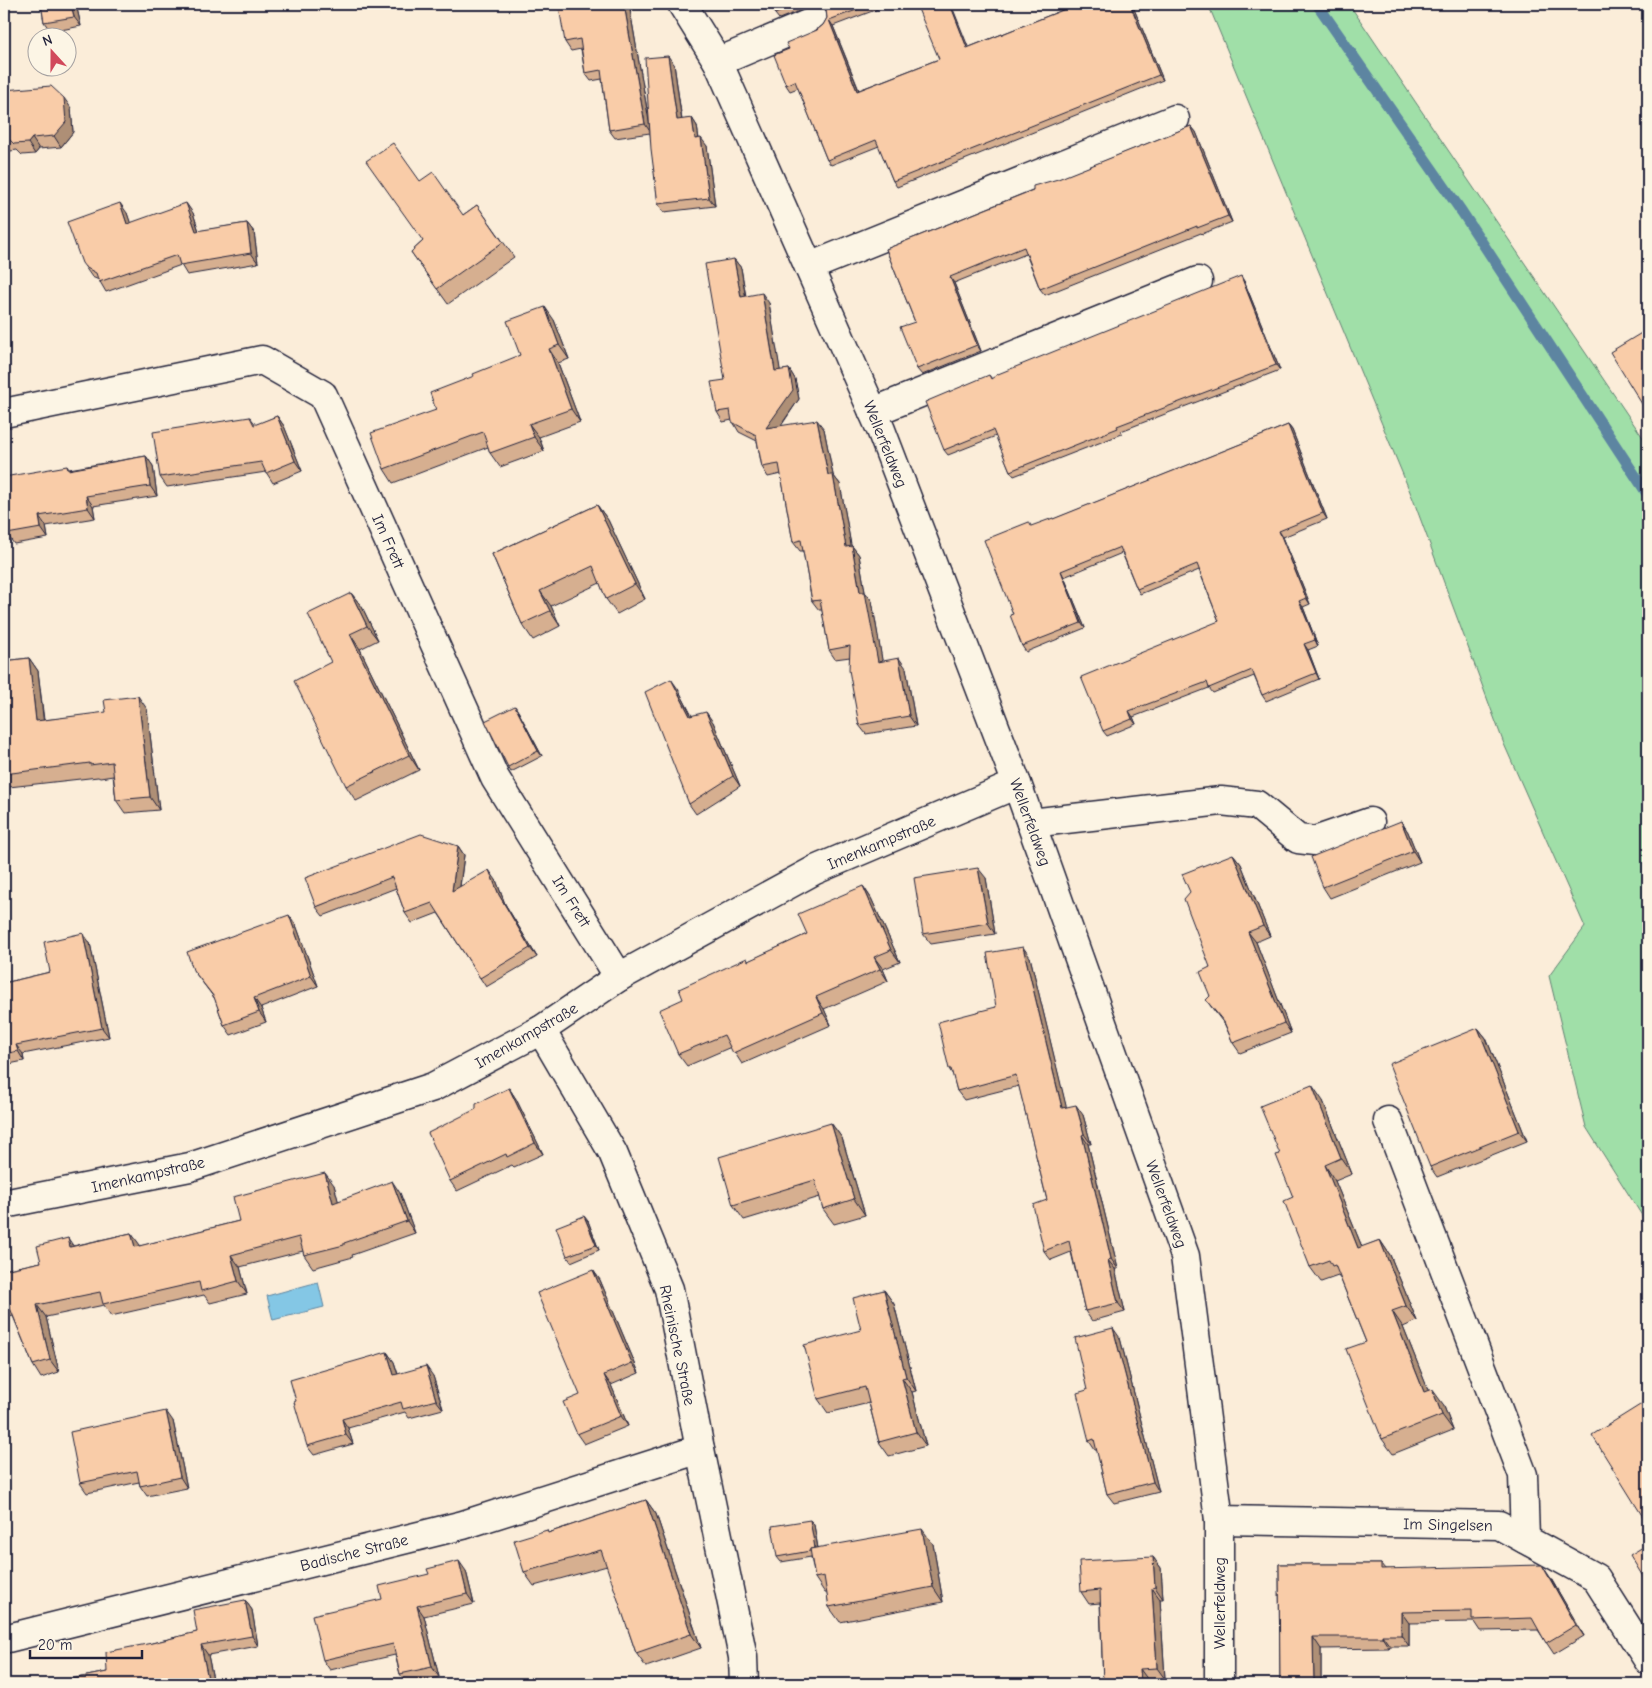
<svg xmlns="http://www.w3.org/2000/svg" width="1652" height="1688" font-family="'Comic Neue',sans-serif">
<style>
.green{fill:#a0dfa8;stroke:#618072}
.water{fill:#84c7e5;stroke:#5d85a1}
.lines{fill:none;stroke-linecap:round;stroke-linejoin:round}
.stream{stroke:#5d85a1;stroke-width:11}
.minor-casing{stroke:#22223b;stroke-width:31}
.minor{stroke:#fcf5e5;stroke-width:28}
.wall{fill:#d6af90;stroke:#22223b}
.shaded-wall{fill:#ae8f76;stroke:#22223b}
.building{fill:#f9cca8;stroke:#22223b}
.labels{text-anchor:middle;stroke-width:4.5;stroke-linejoin:round;paint-order:stroke}
.street-label{font-size:16px;fill:#22223b;stroke:#fcf5e5}
</style>
<rect width="100%" height="100%" fill="#fbedd9"/>
<filter id="ink" filterUnits="userSpaceOnUse"><feTurbulence type="fractalNoise" baseFrequency=".02" numOctaves="2"/><feDisplacementMap in="SourceGraphic" scale="10" xChannelSelector="R" yChannelSelector="G"/><feConvolveMatrix kernelMatrix="1 2 1 2 8 2 1 2 1" color-interpolation-filters="sRGB"/></filter>
<g filter="url(#ink)">
<polygon class="green" points="1208,4 1349,4 1648,445 1648,1225 1586,1127 1549,976 1585,927 1504,744 1413,499"/>
<polygon class="water" points="318,1282 324,1307 273,1320 267,1296"/>
<g class="lines">
<polyline class="stream" points="1317,4 1462,212 1648,495"/>
<defs>
<g id="minor">
<polyline points="682,4 718,62 881,430 1017,784 1185,1256 1219,1520 1219,1684"/>
<polyline points="718,62 815,21"/>
<polyline points="809,267 1175,119"/>
<polyline points="873,412 1198,281"/>
<polyline points="4,413 262,360 323,395 495,778 619,977"/>
<polyline points="1031,823 1221,801 1257,805 1298,839 1315,841 1370,822"/>
<polyline points="541,1030 613,1153 669,1289 700,1449 743,1657 744,1684"/>
<polyline points="1388,1121 1523,1475 1525,1539"/>
<polyline points="4,1204 190,1167 433,1087 541,1030 619,977 815,870 1017,784"/>
<polyline points="1219,1520 1499,1525 1596,1578 1648,1660"/>
<polyline points="4,1639 463,1525 700,1449"/>
</g>
</defs>
<use href="#minor" class="minor-casing"/>
<use href="#minor" class="minor"/>
</g>
<g class="wall">
<polygon points="41,4 76,4 81,26 51,32 44,22"/>
<polygon points="566,4 629,4 650,127 674,64 682,120 692,118 697,126 699,139 707,146 715,206 664,212 658,204 650,133 615,138 609,130 602,79 591,81 585,73 581,49 571,51 565,42"/>
<polygon points="771,4 891,4 833,26 859,90 939,59 1078,4 1132,4 1163,80 897,187 893,181 879,146 831,165 827,160 798,88 790,91 786,85 789,49 823,25 827,18 826,10 825,9 816,6 809,7 779,19 775,14"/>
<polygon points="4,90 71,108 73,132 61,147 39,149 35,154 22,155 17,150 4,152"/>
<polygon points="1191,126 1196,132 1232,222 1202,234 1201,233 1045,295 1040,289 1026,254 954,283 981,351 922,375 917,369 915,322 886,249"/>
<polygon points="420,181 463,215 477,205 514,257 448,304 411,252 423,241"/>
<polygon points="127,213 130,223 193,213 199,231 247,223 254,232 258,263 187,275 181,265 106,292 99,280 92,277 85,267"/>
<polygon points="734,259 741,268 746,296 769,303 780,371 789,369 795,379 799,399 781,426 824,429 833,475 840,484 851,546 852,546 859,555 865,592 872,601 882,661 906,668 916,726 866,734 859,725 850,657 835,659 829,650 822,610 819,610 812,601 803,551 800,551 793,542 781,474 768,477 762,467 757,441 739,432 732,420 723,422 717,412 725,380"/>
<polygon points="1244,281 1280,370 1121,431 1122,434 1014,476 1010,471 996,436 948,455 944,450 989,375 992,379"/>
<polygon points="554,320 569,359 558,363 580,422 539,437 544,451 500,467 490,453 488,447 393,483 384,469 436,410 520,355"/>
<polygon points="1648,329 1648,412 1642,404"/>
<polygon points="277,416 284,426 302,471 273,483 266,472 167,487 160,477 250,417 256,425"/>
<polygon points="1288,425 1292,430 1327,519 1283,537 1310,604 1303,607 1318,646 1308,650 1319,679 1266,701 1262,695 1254,676 1213,693 1209,688 1133,717 1136,724 1107,736 1103,731 1219,621 1199,570 1140,594 1137,589 1122,553 1064,577 1085,628 1026,652 1022,646 1013,614 1054,519"/>
<polygon points="146,456 153,466 157,496 93,506 95,518 46,526 48,538 14,544 7,534 67,466 69,469"/>
<polygon points="597,505 608,520 645,599 617,614 606,599 600,583 551,606 560,626 533,640 522,624 492,554"/>
<polygon points="351,593 362,607 378,640 360,649 419,770 356,801 346,786 331,662"/>
<polygon points="29,658 38,671 44,720 147,709 159,810 125,813 116,800 113,776 100,778 98,777 9,787 4,779 4,661"/>
<polygon points="678,689 692,716 713,722 740,786 696,814 689,804"/>
<polygon points="518,711 542,756 511,772 508,767"/>
<polygon points="1401,821 1408,832 1420,862 1330,898 1323,887"/>
<polygon points="458,846 464,855 460,887 496,880 505,904 537,957 486,987 438,913 412,923 405,913 396,888 323,916 316,907"/>
<polygon points="1233,854 1241,864 1270,936 1256,942 1291,1033 1240,1053 1233,1043 1225,1025 1206,1000 1210,996 1210,967"/>
<polygon points="986,878 995,934 931,944 923,934"/>
<polygon points="863,886 871,898 900,962 883,969 888,981 824,1009 831,1025 742,1064 731,1047 687,1066 678,1054 683,999 749,961 807,934"/>
<polygon points="296,925 318,986 261,1008 266,1022 231,1035 224,1025 215,999 193,970"/>
<polygon points="90,943 109,1037 23,1054 24,1061 4,1065 4,983 50,972"/>
<polygon points="1030,957 1066,1107 1083,1115 1091,1144 1088,1144 1118,1269 1115,1269 1125,1312 1092,1321 1085,1311 1071,1252 1051,1260 1044,1251 1047,1200 1019,1086 964,1100 957,1091 953,1075 949,1069 996,1007"/>
<polygon points="1478,1028 1486,1038 1527,1141 1437,1177 1430,1167"/>
<polygon points="509,1088 516,1099 543,1154 514,1167 512,1165 457,1191 450,1181 476,1109"/>
<polygon points="1323,1101 1352,1174 1335,1181 1362,1247 1380,1240 1390,1255 1417,1321 1403,1327 1428,1390 1443,1404 1453,1430 1393,1454 1382,1439 1366,1342 1341,1280 1338,1276 1321,1282 1310,1267 1293,1197 1280,1154"/>
<polygon points="831,1123 842,1138 865,1215 834,1224 823,1209 820,1197 744,1220 733,1205"/>
<polygon points="334,1185 338,1201 400,1193 415,1233 352,1255 353,1257 313,1268 304,1255 303,1251 240,1267 247,1294 210,1303 204,1295 111,1316 104,1305 46,1317 59,1372 41,1378 33,1365 13,1316 5,1318 4,1316 4,1270 41,1262 73,1246 131,1233 140,1246 239,1221"/>
<polygon points="588,1221 599,1250 571,1262 567,1256"/>
<polygon points="593,1270 600,1280 639,1373 611,1385 628,1426 584,1444 577,1434"/>
<polygon points="884,1290 894,1304 916,1391 912,1392 926,1446 889,1456 879,1442 869,1403 828,1413 818,1399 861,1330"/>
<polygon points="1120,1338 1159,1492 1114,1503 1107,1494 1097,1450 1095,1450 1089,1441 1087,1390"/>
<polygon points="387,1352 394,1362 398,1374 433,1376 443,1409 409,1418 405,1412 348,1428 353,1444 314,1455 307,1446"/>
<polygon points="173,1421 187,1488 147,1496 140,1486 139,1482 87,1493 80,1483"/>
<polygon points="646,1500 656,1514 701,1648 646,1667 636,1653 607,1566 534,1586 524,1572 548,1533"/>
<polygon points="810,1520 814,1525 818,1548 933,1544 943,1602 840,1622 829,1607 827,1593 825,1593 815,1578 811,1557 781,1562 777,1557"/>
<polygon points="1153,1557 1161,1568 1163,1599 1160,1599 1165,1679 1148,1680 1148,1684 1103,1684 1100,1603 1089,1604 1081,1592"/>
<polygon points="1279,1564 1381,1564 1385,1569 1550,1577 1584,1636 1554,1654 1538,1630 1480,1631 1474,1622 1409,1623 1409,1646 1390,1646 1389,1648 1321,1649 1321,1684 1280,1684"/>
<polygon points="466,1571 474,1604 424,1616 439,1677 407,1684 400,1674 395,1655 330,1670 323,1660 382,1599"/>
<polygon points="245,1600 252,1610 258,1646 208,1655 214,1684 47,1684 107,1672 152,1643 197,1632"/>
</g>
<g class="shaded-wall">
<polygon points="71,4 76,4 81,26 74,17"/>
<polygon points="624,4 629,4 651,133 645,124"/>
<polygon points="950,4 951,4 971,54 967,48"/>
<polygon points="1130,4 1132,4 1163,80 1159,75"/>
<polygon points="829,20 833,26 861,96 857,91"/>
<polygon points="668,56 674,64 683,129 677,120"/>
<polygon points="64,98 71,108 73,132 61,147 54,136"/>
<polygon points="692,118 697,126 700,147 695,139"/>
<polygon points="1191,126 1196,132 1232,222 1228,216"/>
<polygon points="32,138 39,149 35,154 28,143"/>
<polygon points="701,138 707,146 715,206 709,198"/>
<polygon points="120,203 127,213 134,233 127,224"/>
<polygon points="186,203 193,213 202,241 196,231"/>
<polygon points="247,223 254,232 258,263 251,253"/>
<polygon points="734,259 741,268 747,306 741,297"/>
<polygon points="1241,276 1244,281 1280,370 1276,365"/>
<polygon points="950,277 954,283 981,351 977,345"/>
<polygon points="762,293 769,303 782,381 775,371"/>
<polygon points="545,307 554,320 569,359 559,345"/>
<polygon points="549,349 558,363 580,422 571,409"/>
<polygon points="789,369 795,379 799,399 772,438 766,428"/>
<polygon points="277,416 284,426 302,471 295,461"/>
<polygon points="817,420 824,429 835,485 828,475"/>
<polygon points="529,424 539,437 544,451 534,437"/>
<polygon points="1288,425 1292,430 1327,519 1323,513"/>
<polygon points="146,456 153,466 157,496 150,486"/>
<polygon points="833,475 840,484 853,556 846,547"/>
<polygon points="86,496 93,506 95,518 88,508"/>
<polygon points="597,505 608,520 645,599 635,584"/>
<polygon points="39,516 46,526 48,538 41,528"/>
<polygon points="1279,531 1283,537 1310,604 1306,598"/>
<polygon points="852,546 859,555 865,592 872,601 884,671 878,662 860,592"/>
<polygon points="1061,571 1064,577 1085,628 1081,623"/>
<polygon points="540,591 551,606 560,626 550,611"/>
<polygon points="351,593 362,607 378,640 367,626"/>
<polygon points="1299,601 1303,607 1318,646 1315,640"/>
<polygon points="350,634 360,649 419,770 409,755"/>
<polygon points="1304,644 1308,650 1319,679 1316,673"/>
<polygon points="29,658 38,671 45,734 36,721"/>
<polygon points="899,658 906,668 916,726 909,716"/>
<polygon points="671,679 678,689 697,726 690,716"/>
<polygon points="138,696 147,709 159,810 150,797"/>
<polygon points="515,706 518,711 542,756 538,751"/>
<polygon points="1129,711 1133,717 1136,724 1132,719"/>
<polygon points="706,712 713,722 740,786 733,776"/>
<polygon points="1401,821 1408,832 1420,862 1413,851"/>
<polygon points="458,846 464,855 458,901 452,891"/>
<polygon points="1233,854 1241,864 1270,936 1263,926"/>
<polygon points="978,868 986,878 995,934 988,923"/>
<polygon points="489,870 496,880 505,904 537,957 530,948 499,895"/>
<polygon points="863,886 871,898 900,962 891,950"/>
<polygon points="289,915 296,925 318,986 311,976"/>
<polygon points="1248,932 1256,942 1291,1033 1284,1023"/>
<polygon points="83,933 90,943 109,1037 102,1028"/>
<polygon points="1023,947 1030,957 1069,1118 1062,1108"/>
<polygon points="874,957 883,969 888,981 880,969"/>
<polygon points="816,997 824,1009 831,1025 823,1013"/>
<polygon points="254,998 261,1008 266,1022 259,1012"/>
<polygon points="1478,1028 1486,1038 1527,1141 1519,1131"/>
<polygon points="16,1045 23,1054 24,1061 18,1051"/>
<polygon points="1312,1085 1323,1101 1352,1174 1341,1158"/>
<polygon points="509,1088 516,1099 543,1154 535,1143"/>
<polygon points="1076,1105 1083,1115 1091,1144 1084,1134"/>
<polygon points="831,1123 842,1138 865,1215 854,1199"/>
<polygon points="1082,1135 1088,1144 1118,1269 1111,1259"/>
<polygon points="1325,1165 1335,1181 1369,1264 1358,1248"/>
<polygon points="325,1173 334,1185 342,1215 333,1203"/>
<polygon points="392,1181 400,1193 415,1233 407,1221"/>
<polygon points="584,1216 588,1221 599,1250 596,1245"/>
<polygon points="131,1233 140,1245 143,1259 135,1247"/>
<polygon points="68,1238 76,1250 70,1247"/>
<polygon points="1380,1240 1390,1255 1417,1321 1406,1306"/>
<polygon points="231,1255 240,1267 247,1294 238,1281"/>
<polygon points="1108,1260 1115,1269 1125,1312 1118,1303"/>
<polygon points="593,1270 600,1280 639,1373 632,1363"/>
<polygon points="884,1290 894,1304 916,1391 906,1377"/>
<polygon points="37,1305 46,1317 59,1372 50,1360"/>
<polygon points="1392,1311 1403,1327 1435,1407 1424,1392"/>
<polygon points="1113,1328 1120,1338 1159,1492 1153,1482"/>
<polygon points="387,1352 394,1362 401,1385 394,1375"/>
<polygon points="426,1366 433,1376 443,1409 436,1400"/>
<polygon points="604,1375 611,1385 628,1426 621,1416"/>
<polygon points="902,1378 912,1392 926,1446 916,1432"/>
<polygon points="1432,1389 1443,1404 1453,1430 1442,1415"/>
<polygon points="166,1411 173,1421 187,1488 180,1477"/>
<polygon points="342,1419 348,1428 353,1444 346,1435"/>
<polygon points="646,1500 656,1514 701,1648 691,1634"/>
<polygon points="810,1520 814,1525 819,1555 815,1550"/>
<polygon points="922,1529 933,1544 943,1602 933,1587"/>
<polygon points="1153,1557 1161,1568 1163,1599 1155,1587"/>
<polygon points="459,1561 466,1571 474,1604 467,1594"/>
<polygon points="1542,1565 1550,1577 1584,1636 1576,1625"/>
<polygon points="1152,1588 1160,1599 1165,1679 1157,1668"/>
<polygon points="245,1600 252,1610 258,1646 252,1636"/>
<polygon points="417,1606 424,1616 439,1677 432,1667"/>
<polygon points="1401,1612 1409,1623 1409,1646 1401,1635"/>
<polygon points="1382,1635 1390,1646 1389,1648 1382,1637"/>
<polygon points="1313,1637 1321,1649 1321,1684 1314,1684"/>
<polygon points="201,1645 208,1655 214,1684 209,1684"/>
<polygon points="1140,1669 1148,1680 1148,1684 1141,1684"/>
</g>
<g class="building">
<polygon points="41,4 71,4 74,17 44,22"/>
<polygon points="566,4 624,4 645,124 609,130 601,70 585,73 580,39 565,42 559,7 566,5"/>
<polygon points="771,4 799,4 775,14"/>
<polygon points="821,4 873,4 829,20 857,91 939,59 916,4 950,4 967,48 1078,4 1130,4 1159,75 893,181 876,140 827,160 795,81 786,85 774,55 789,49 786,43 817,30 823,25 827,18 826,10"/>
<polygon points="668,56 677,120 692,118 695,139 701,138 709,198 658,204 651,149 645,58"/>
<polygon points="51,86 64,98 66,122 54,136 32,138 28,143 14,144 10,140 4,141 4,90"/>
<polygon points="1191,126 1228,216 1197,228 1197,226 1040,289 1024,247 950,277 977,345 917,369 900,327 915,322 886,249 1033,190 1033,186 1058,179"/>
<polygon points="393,143 420,181 433,172 463,215 477,205 503,242 437,289 411,252 423,241 366,161"/>
<polygon points="120,203 127,224 186,203 196,231 247,223 251,253 180,265 177,255 99,282 96,273 85,267 82,263 67,222"/>
<polygon points="734,259 741,297 762,293 775,371 789,369 793,390 766,428 817,420 828,475 833,475 846,547 852,546 860,592 865,592 878,662 899,658 909,716 859,725 849,670 850,646 829,650 820,600 812,601 801,540 793,542 779,464 762,467 756,435 732,422 730,410 717,412 711,382 725,380 705,264"/>
<polygon points="1241,276 1276,365 1117,426 1118,428 1010,471 993,430 944,450 925,402 989,375 991,379 998,374"/>
<polygon points="545,307 559,345 549,349 571,409 529,424 534,437 490,453 483,432 384,469 371,433 436,410 430,393 474,376 473,374 520,355 507,321"/>
<polygon points="1648,329 1648,400 1642,404 1610,352"/>
<polygon points="277,416 295,461 266,473 261,462 160,477 153,432 250,417 254,425"/>
<polygon points="1288,425 1323,513 1279,531 1306,598 1299,601 1315,640 1304,644 1316,673 1262,695 1252,670 1209,688 1207,682 1129,711 1132,719 1103,731 1081,677 1219,621 1197,564 1137,589 1120,547 1061,571 1081,623 1022,646 1010,615 1013,614 984,540 1029,522 1031,526 1053,518 1053,519"/>
<polygon points="146,456 150,486 86,496 88,508 39,516 41,528 7,534 4,512 4,477 67,466 68,470"/>
<polygon points="597,505 635,584 606,599 593,566 540,591 550,611 522,624 492,554"/>
<polygon points="351,593 367,626 350,634 409,755 346,786 294,681 331,662 308,614"/>
<polygon points="29,658 36,721 106,712 104,700 138,696 150,797 116,800 112,762 90,765 90,763 4,774 4,661"/>
<polygon points="671,679 690,716 706,712 733,776 689,804 645,692"/>
<polygon points="515,706 538,751 508,767 485,721"/>
<polygon points="1401,821 1413,851 1323,887 1311,857"/>
<polygon points="421,834 458,846 452,891 489,870 499,895 530,948 480,978 432,903 405,913 392,877 316,907 305,878"/>
<polygon points="1233,854 1263,926 1248,932 1284,1023 1233,1043 1224,1022 1206,1000 1210,996 1200,972 1210,967 1184,899 1190,892 1182,874"/>
<polygon points="978,868 988,923 923,934 914,878"/>
<polygon points="863,886 891,950 874,957 880,969 816,997 823,1013 733,1053 724,1035 678,1054 659,1010 683,999 679,989 747,958 748,961 807,934 798,914"/>
<polygon points="289,915 311,976 254,998 259,1012 224,1025 214,997 193,970 187,952"/>
<polygon points="83,933 102,1028 16,1045 18,1051 4,1054 4,983 50,972 44,942"/>
<polygon points="1023,947 1062,1108 1076,1105 1084,1134 1082,1135 1111,1259 1108,1260 1118,1303 1085,1311 1069,1241 1044,1251 1033,1205 1047,1200 1016,1075 957,1091 951,1069 949,1069 938,1022 996,1007 987,953"/>
<polygon points="1478,1028 1519,1131 1430,1167 1389,1064"/>
<polygon points="1312,1085 1341,1158 1325,1165 1358,1248 1380,1240 1406,1306 1392,1311 1424,1392 1432,1389 1442,1415 1382,1439 1346,1349 1366,1342 1335,1265 1332,1266 1329,1260 1310,1267 1284,1201 1293,1197 1276,1155 1280,1154 1260,1106"/>
<polygon points="509,1088 535,1143 507,1157 506,1154 450,1181 428,1133 476,1109 476,1104"/>
<polygon points="831,1123 854,1199 823,1209 815,1180 733,1205 719,1157"/>
<polygon points="325,1173 333,1203 392,1181 407,1221 344,1243 344,1245 304,1255 299,1237 231,1255 238,1281 201,1291 199,1282 103,1304 100,1292 37,1305 50,1360 33,1365 8,1303 4,1304 4,1270 41,1262 37,1246 68,1238 70,1247 131,1233 135,1247 239,1221 233,1197"/>
<polygon points="584,1216 596,1245 567,1256 556,1227"/>
<polygon points="593,1270 632,1363 604,1375 621,1416 577,1434 563,1402 580,1395 537,1293"/>
<polygon points="884,1290 906,1377 902,1378 916,1432 879,1442 865,1387 818,1399 804,1345 861,1330 853,1298"/>
<polygon points="1113,1328 1153,1482 1107,1494 1094,1439 1089,1441 1077,1393 1087,1390 1075,1338"/>
<polygon points="387,1352 394,1375 426,1366 436,1400 403,1409 401,1402 342,1419 346,1435 307,1446 294,1402 296,1401 290,1380"/>
<polygon points="1648,1400 1648,1525 1592,1435"/>
<polygon points="166,1411 180,1477 140,1486 137,1471 80,1483 70,1432"/>
<polygon points="646,1500 691,1634 636,1653 601,1550 524,1572 514,1540 547,1530 548,1533"/>
<polygon points="810,1520 815,1548 810,1549 810,1551 777,1557 772,1526"/>
<polygon points="922,1529 933,1587 829,1607 824,1576 815,1578 810,1549"/>
<polygon points="1648,1544 1648,1585 1630,1555"/>
<polygon points="1153,1557 1155,1587 1152,1588 1157,1668 1140,1669 1141,1684 1103,1684 1100,1590 1081,1592 1079,1561"/>
<polygon points="459,1561 467,1594 417,1606 432,1667 400,1674 393,1644 323,1660 312,1615 382,1599 379,1586 429,1574 427,1569"/>
<polygon points="1279,1564 1381,1564 1381,1569 1542,1565 1576,1625 1546,1643 1532,1618 1472,1620 1472,1611 1401,1612 1401,1635 1382,1635 1382,1637 1313,1637 1314,1684 1280,1684"/>
<polygon points="245,1600 252,1636 201,1645 209,1684 47,1684 107,1672 106,1652 152,1643 197,1632 193,1610"/>
</g>
</g>
<g class="labels">
<g class="street-label">
<text transform="translate(886 444) rotate(68)" y="6">Wellerfeldweg</text>
<text transform="translate(389 541) rotate(66)" y="6">Im Frett</text>
<text transform="translate(1031 822) rotate(70)" y="6">Wellerfeldweg</text>
<text transform="translate(881 842) rotate(-23)" y="6">Imenkampstraße</text>
<text transform="translate(572 901) rotate(58)" y="6">Im Frett</text>
<text transform="translate(526 1035) rotate(-30)" y="6">Imenkampstraße</text>
<text transform="translate(148 1174) rotate(-13)" y="6">Imenkampstraße</text>
<text transform="translate(1167 1204) rotate(70)" y="6">Wellerfeldweg</text>
<text transform="translate(678 1345) rotate(78)" y="6">Rheinische Straße</text>
<text transform="translate(1448 1524) rotate(1)" y="6">Im Singelsen</text>
<text transform="translate(354 1552) rotate(-14)" y="6">Badische Straße</text>
<text transform="translate(1219 1603) rotate(-90)" y="6">Wellerfeldweg</text>
</g>
</g>
<rect width="1652" height="1688" fill="none" stroke="#fcf5e5" stroke-width="20"/>
<rect x="10" y="10" width="1632" height="1668" fill="none" stroke="#22223b" stroke-width="2" filter="url(#ink)"/>
<g transform="translate(52 52) rotate(339)"><circle r="24" fill="#fcf5e5" stroke="#a5a1a1"/>
<path d="M0-4L9 19L0 12L-9 19Z" fill="#d1495b"/>
<text y="-8" font-size="14" font-weight="bold" text-anchor="middle" fill="#22223b">N</text>
</g>
<path d="M30 1650v8h112v-8" fill="none" stroke="#22223b" stroke-width="2.5"/>
<text x="38" y="1650" font-size="15" fill="#22223b" stroke="#fcf5e5" stroke-width="4" paint-order="stroke">20 m</text>
</svg>
